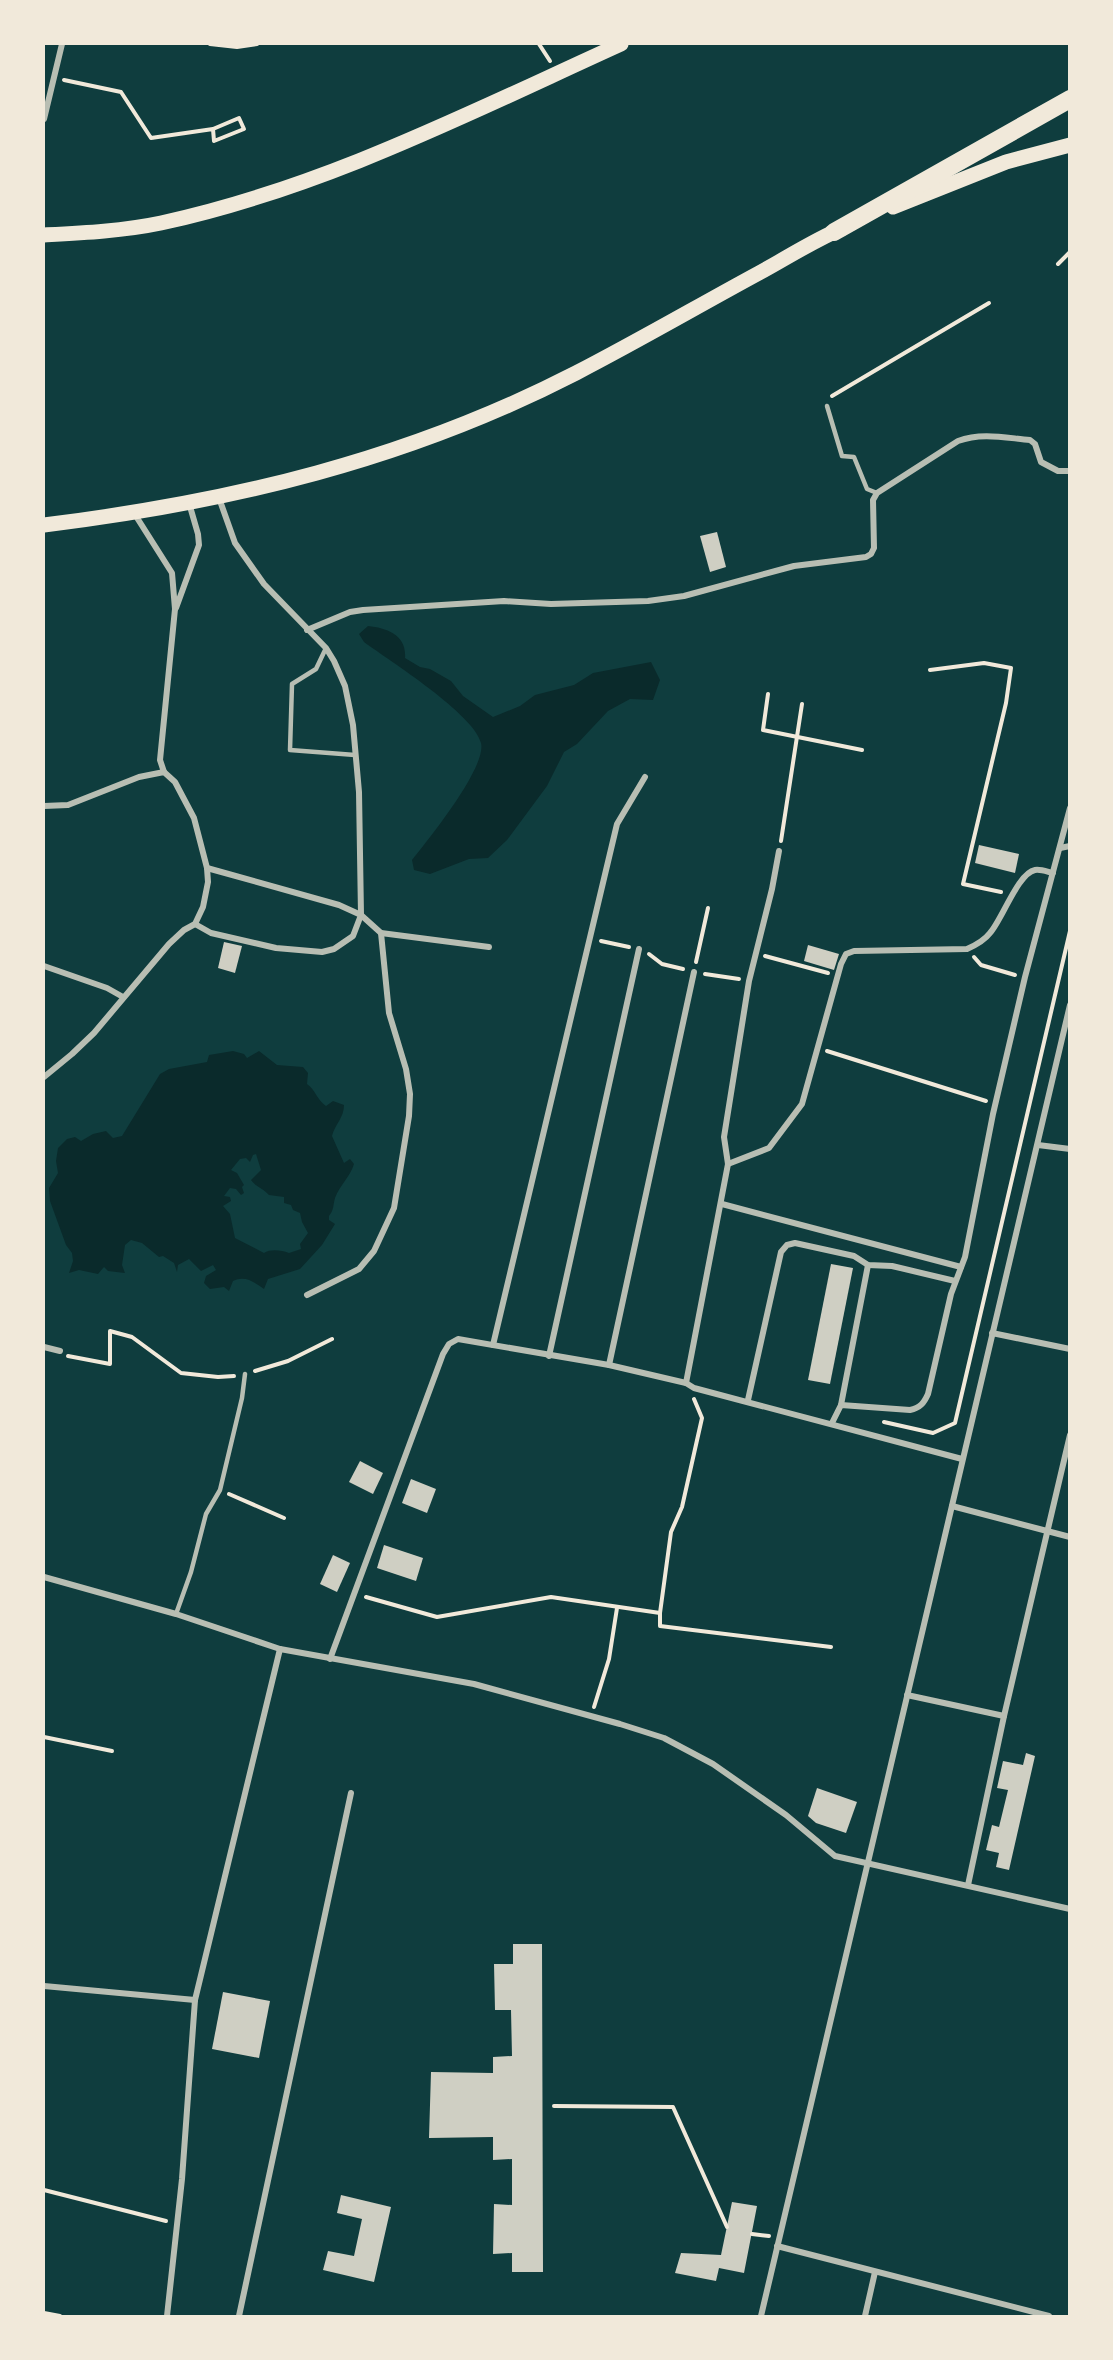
<svg xmlns="http://www.w3.org/2000/svg" width="1113" height="2360" font-family="'IBM Plex Sans',sans-serif">
<style>
.water{fill:#0a2a2b;fill-rule:evenodd}
.building{fill:#cfcfc3}
.lines{fill:none;stroke-linecap:round;stroke-linejoin:round}
.path{stroke:#f1e9da;stroke-width:4}
.service{stroke:#b8beb3;stroke-width:4.5}
.minor{stroke:#b8beb3;stroke-width:6}
.primary{stroke:#f1e9da;stroke-width:15}
.motorway{stroke:#f1e9da;stroke-width:18}
</style>
<rect width="100%" height="100%" fill="#0f3d3e"/>
<g class="water">
<path d="M368,626C387,628 407,635 405,658L420,667L430,669L451,681L463,696L493,717L520,706L535,695L574,685L593,673L651,662L660,680L653,700L630,699L608,711L577,744L564,752L547,786L507,840L488,858L469,859L430,874L414,870L412,860C428,840 487,767 481,743C474,714 390,661 364,642L359,634Z"/>
<path d="M233,1051L244,1054L247,1058L259,1051L277,1065L303,1067L308,1073L307,1084C315,1089 317,1100 326,1106L333,1101L344,1105C344,1118 335,1124 332,1136L344,1163L350,1159L354,1164C350,1177 340,1185 335,1198C333,1205 334,1210 329,1216V1220L335,1224L322,1245L300,1269L268,1279L264,1289C254,1282 245,1275 233,1281L229,1291L224,1287L210,1289L204,1283L206,1276L216,1270L213,1265L201,1271L189,1259L178,1265L177,1272L174,1263L163,1256L159,1257L142,1243L131,1240L125,1245L122,1265L125,1273L108,1271L104,1267L98,1274L79,1270L69,1273L73,1261L72,1253L66,1245L50,1201L49,1188L58,1173L56,1161L58,1148L67,1139L75,1137L81,1141L93,1134L106,1131L113,1138L122,1136L160,1074L169,1069L207,1062L209,1055ZM256,1154L261,1170L251,1180C256,1187 263,1188 269,1195L284,1197V1203L291,1205L293,1210L300,1213L302,1222L308,1233L300,1244L301,1249L289,1253C281,1250 270,1249 264,1253L235,1238L230,1214L223,1206L231,1201L230,1197L224,1196L230,1188L236,1189L241,1195L244,1193L242,1187L244,1185L237,1173L231,1170L240,1159L246,1158L250,1162L253,1155Z"/>
</g>
<g class="building">
<polygon points="717,532 726,567 710,572 700,536"/>
<polygon points="979,845 1019,854 1015,873 975,863"/>
<polygon points="224,942 242,946 235,973 218,968"/>
<polygon points="808,945 839,954 834,970 804,961"/>
<polygon points="831,1264 853,1268 830,1384 808,1380"/>
<polygon points="360,1461 383,1473 373,1494 349,1482"/>
<polygon points="411,1479 436,1489 427,1513 402,1503"/>
<polygon points="384,1545 423,1558 416,1581 377,1568"/>
<polygon points="333,1555 350,1563 337,1592 320,1584"/>
<polygon points="1026,1753 1035,1756 1009,1870 996,1867 999,1853 986,1850 992,1825 999,1827 1008,1790 997,1788 1003,1761 1023,1765"/>
<polygon points="817,1788 857,1802 846,1833 816,1823 808,1816"/>
<polygon points="513,1944 542,1944 543,2272 512,2272 512,2253 493,2254 494,2204 512,2205 512,2159 493,2160 493,2137 429,2138 431,2072 493,2073 493,2057 512,2056 511,2010 495,2010 494,1964 513,1964"/>
<polygon points="223,1992 270,2001 259,2058 212,2049"/>
<polygon points="341,2195 391,2207 374,2282 323,2270 328,2251 354,2256 362,2219 337,2213"/>
<polygon points="732,2202 757,2206 744,2273 719,2268 716,2281 675,2273 681,2253 721,2255"/>
</g>
<g class="lines">
<g class="path">
<polyline points="210,44 237,47 257,44"/>
<polyline points="539,44 550,61"/>
<polyline points="64,80 121,92 151,138 213,129 239,118 244,129 214,141 213,129"/>
<polyline points="1058,264 1070,252"/>
<polyline points="832,396 989,303"/>
<polyline points="930,670 984,663 1011,668 1006,703 963,884 1001,892"/>
<polyline points="768,694 763,730 862,750"/>
<polyline points="781,841 802,704"/>
<polyline points="601,941 629,947"/>
<polyline points="649,954 662,964 683,969"/>
<polyline points="765,956 828,973"/>
<polyline points="974,957 981,965 1015,975"/>
<polyline points="696,962 708,908"/>
<polyline points="705,974 739,979"/>
<polyline points="827,1051 986,1101"/>
<polyline points="68,1356 110,1364 110,1331 132,1337 181,1373 218,1377 234,1376"/>
<polyline points="255,1371 288,1361 332,1339"/>
<polyline points="884,1422 933,1433 955,1423 1070,931"/>
<polyline points="229,1494 284,1518"/>
<polyline points="366,1597 437,1617 551,1597 660,1613 660,1626 831,1647"/>
<polyline points="660,1613 671,1532 682,1507 702,1418 694,1399"/>
<polyline points="594,1707 609,1659 617,1608"/>
<polyline points="44,1737 112,1751"/>
<polyline points="554,2106 673,2107 727,2227"/>
<polyline points="44,2190 166,2221"/>
<polyline points="752,2234 769,2236"/>
<polyline points="44,2313 60,2316"/>
</g>
<g class="service">
<polyline points="827,406 842,456 854,457 867,489 877,493"/>
<polyline points="326,648 316,669 292,684 290,750 355,755"/>
<polyline points="176,1614 191,1572 206,1514 220,1490 242,1398 245,1374"/>
</g>
<g class="minor">
<polyline points="44,119 62,44"/>
<polyline points="134,513 172,573 175,609 160,760 164,772"/>
<polyline points="176,608 199,545 198,534 189,503"/>
<path d="M307,630L350,612L363,610L504,601L551,604L648,601L684,596L794,566L866,557L871,554L874,548L873,500L877,493L958,441C982,432 1006,438 1030,440L1035,444L1041,462L1058,471H1070"/>
<polyline points="44,806 68,805 139,777 164,772 175,782 194,818 207,868 208,882 203,907 195,924 184,930 169,944 94,1033 72,1054 44,1077"/>
<polyline points="1060,848 1070,846"/>
<polyline points="207,868 339,905 361,915 381,933 489,947"/>
<polyline points="195,924 211,933 276,948 322,952 334,949 353,936 361,915 359,792 353,725 345,686 334,661 326,648 264,584 235,543 219,498"/>
<polyline points="44,966 107,988 123,997"/>
<polyline points="1038,1145 1070,1149"/>
<path d="M728,1164L769,1148L802,1104L841,964L846,954L854,951L967,949C976,945 984,941 990,933C1002,920 1018,873 1035,870C1041,869 1048,872 1053,873"/>
<polyline points="722,1204 961,1267"/>
<polyline points="307,1295 359,1269 374,1251 394,1208 409,1116 410,1094 406,1069 389,1013 381,933"/>
<polyline points="992,1333 1070,1349"/>
<polyline points="493,1345 617,824 645,777"/>
<polyline points="44,1347 60,1351"/>
<polyline points="549,1356 639,949"/>
<polyline points="609,1365 694,972"/>
<polyline points="686,1383 728,1164 724,1137 749,981 772,889 779,851"/>
<polyline points="748,1400 781,1252 787,1245 795,1243 854,1256 868,1265 892,1266 955,1281"/>
<polyline points="841,1405 868,1265"/>
<path d="M832,1423L841,1405L910,1410C920,1408 924,1403 928,1394L951,1294L965,1257L993,1114L1025,977L1070,808"/>
<polyline points="952,1506 1070,1537"/>
<polyline points="44,1577 176,1614 280,1649 474,1684 620,1724 664,1738 713,1764 786,1815 835,1856 1070,1909"/>
<polyline points="330,1659 443,1354 449,1344 458,1339 609,1365 686,1383 694,1388 962,1459"/>
<polyline points="907,1695 1004,1716"/>
<polyline points="968,1885 1004,1716 1070,1435"/>
<polyline points="44,1986 195,2000"/>
<polyline points="777,2246 1049,2316"/>
<polyline points="167,2316 182,2179 195,2000 280,1649"/>
<polyline points="239,2316 351,1793"/>
<polyline points="761,2316 1070,1005"/>
<polyline points="865,2316 875,2272"/>
</g>
<g class="primary">
<polyline points="893,207 1006,162 1070,145"/>
<path d="M44,235C82,233 123,231 161,223C323,188 471,112 621,44"/>
<path d="M44,525C231,502 407,460 576,373C638,341 698,306 759,273C787,258 814,240 843,228"/>
</g>
<polyline class="motorway" points="834,232 1070,99"/>
</g>
<rect width="1113" height="2360" fill="none" stroke="#f1e9da" stroke-width="90"/>
</svg>
